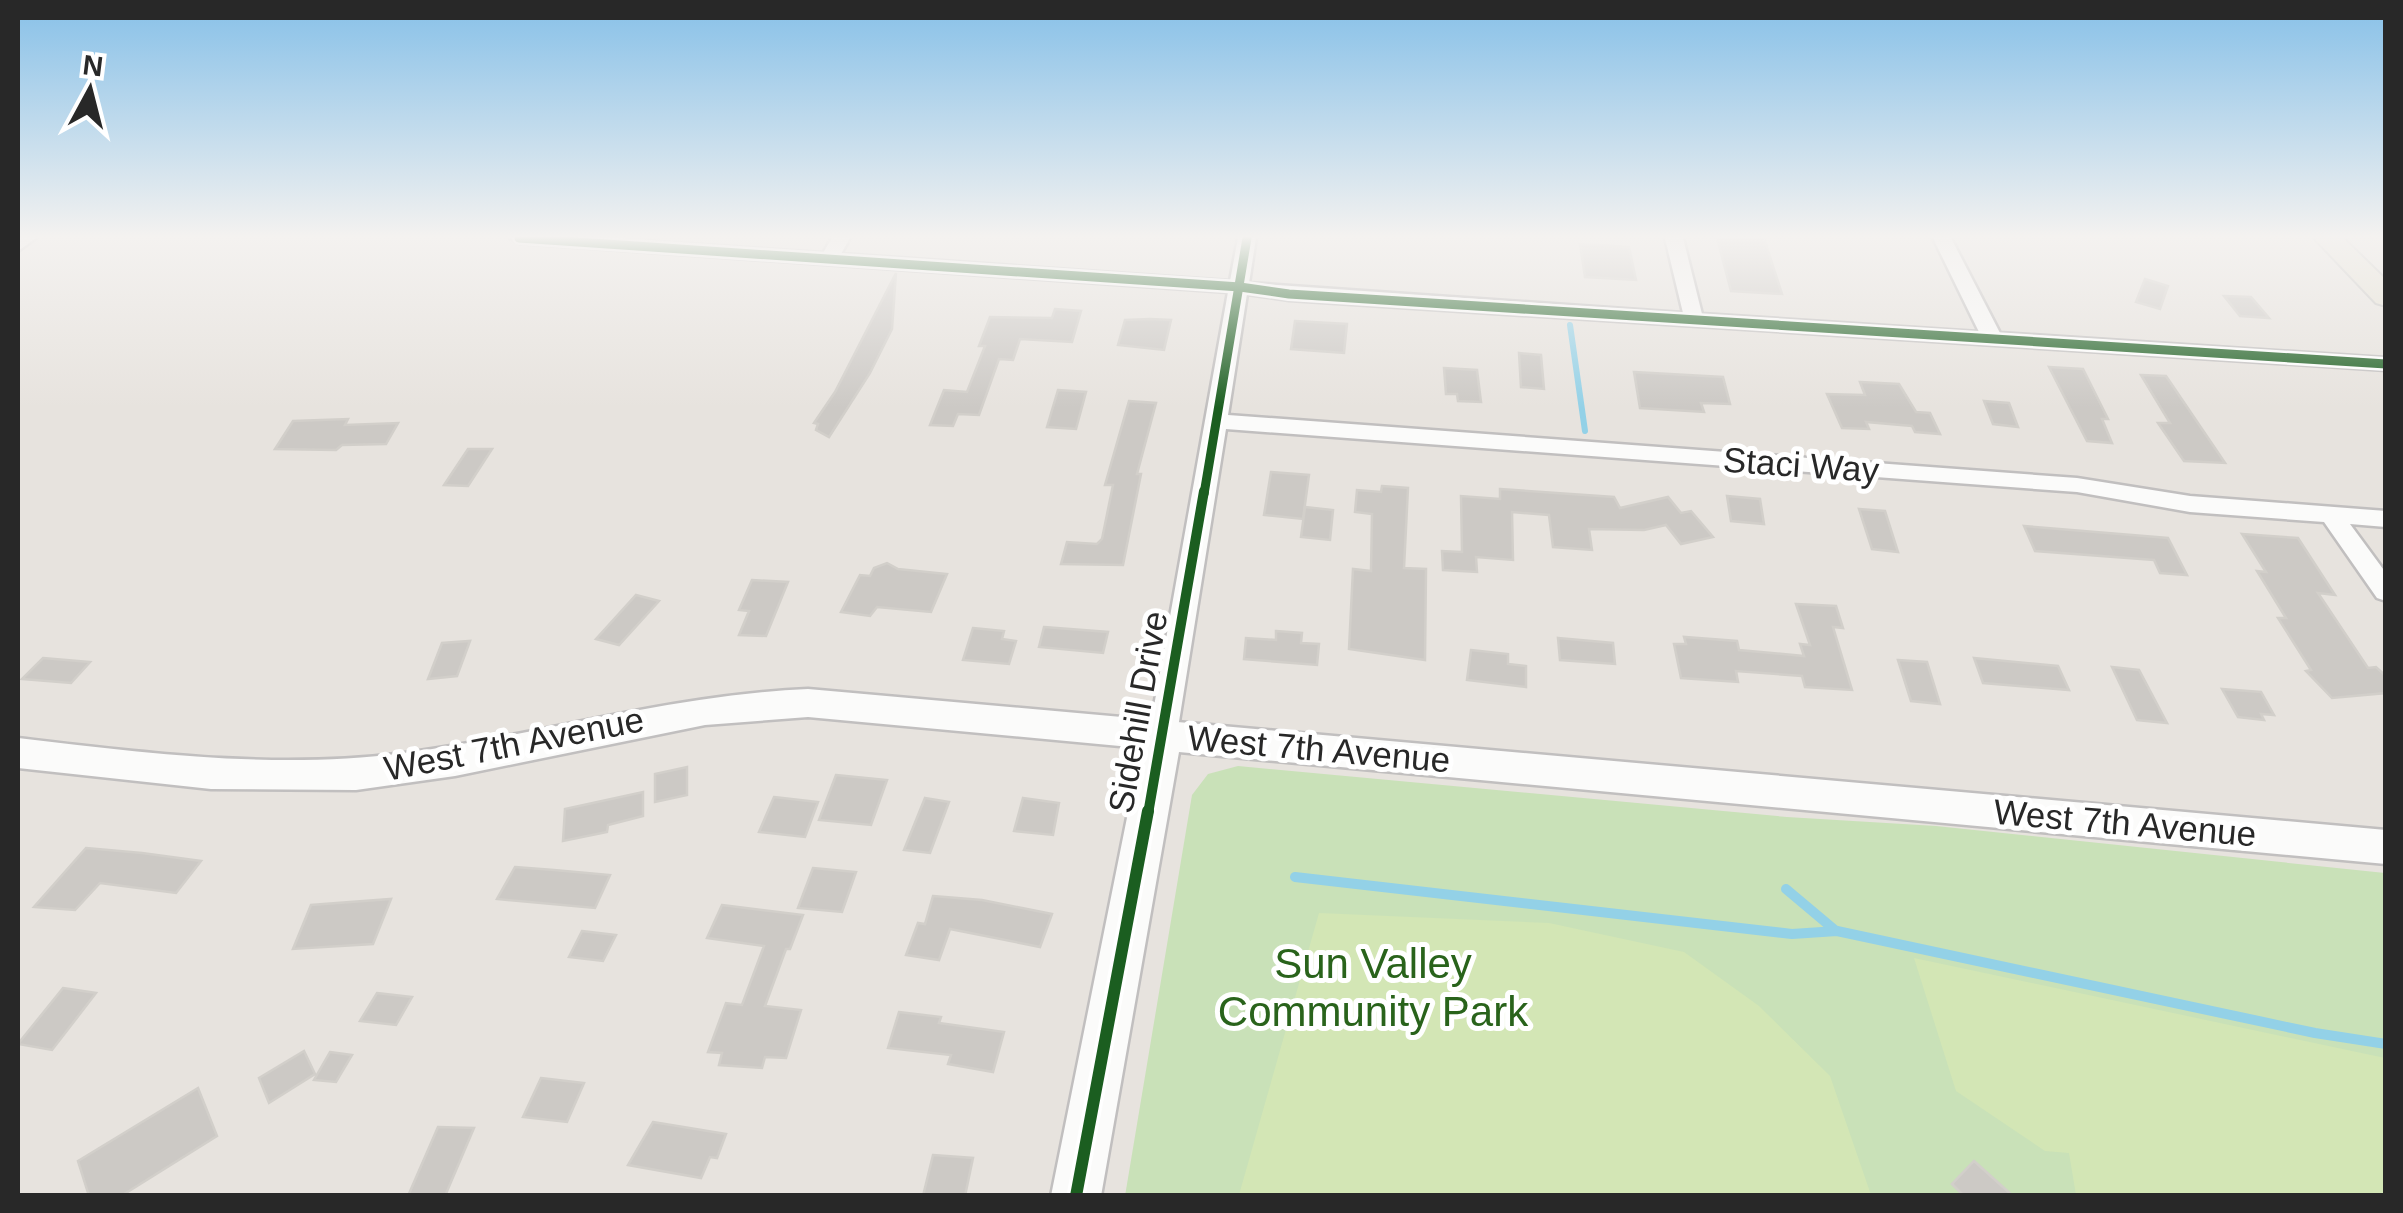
<svg xmlns="http://www.w3.org/2000/svg" width="2403" height="1213" font-family="Helvetica,sans-serif">
<style>
.green{fill:#c9e1b8}
.pitch{fill:#d3e6b5}
.lines{fill:none;stroke-linecap:round;stroke-linejoin:round}
.stream-far1{stroke:#93d1e7;stroke-width:6}
.stream{stroke:#93d1e7;stroke-width:10}
.building{fill:#ccc9c5;stroke:#d2cfca;stroke-width:2.5}
.street-casing{stroke:#c1bfbf;stroke-width:5}
.secondary-casing{stroke:#c1bfbf;stroke-width:5}
.primary-casing{stroke:#c3c2c0;stroke-width:4}
.street{fill:#fbfbfa;fill-rule:evenodd}
.secondary{fill:#fbfbfa;fill-rule:evenodd}
.primary{fill:#e5e1d3;fill-rule:evenodd}
.cycleway-far2-casing{stroke:#fff;stroke-width:14}
.cycleway-far1-casing{stroke:#fff;stroke-width:16}
.cycleway-casing{stroke:#fff;stroke-width:19}
.cycleway-far2{stroke:#1b5e20;stroke-width:9}
.cycleway-far1{stroke:#1b5e20;stroke-width:10}
.cycleway{stroke:#1b5e20;stroke-width:12}
.labels{text-anchor:middle;stroke-width:10;stroke-linejoin:round;paint-order:stroke}
.street-label{font-size:35px;fill:#282828;stroke:#fff}
.near-park-label{font-size:42px;fill:#29631b;stroke:#fff}
</style>
<rect width="100%" height="100%" fill="#e7e3de"/>
<polygon class="green" points="1238,766 1787,817 1936,826 2385,873 2385,1195 1125,1196 1192,795 1208,774"/>
<g class="pitch">
<polygon points="1319,913 1549,923 1684,952 1759,1006 1830,1076 1871,1195 1239,1195"/>
<polygon points="1914,958 2385,1058 2385,1195 2076,1195 2069,1153 2045,1151 1956,1091"/>
</g>
<g class="lines">
<polyline class="stream-far1" points="1570,325 1585,431"/>
<g class="stream">
<polyline points="1295,877 1792,934 1837,931 2315,1033 2386,1044"/>
<polyline points="1786,889 1836,931"/>
</g>
</g>
<g class="building">
<polygon points="1717,238 1764,238 1782,294 1731,291"/>
<polygon points="1580,244 1629,247 1636,280 1585,277"/>
<polygon points="896,273 892,329 870,373 829,437 816,430 818,424 814,423 835,392"/>
<polygon points="2145,279 2168,286 2160,309 2136,302"/>
<polygon points="2224,296 2251,297 2269,318 2240,316"/>
<polygon points="1055,309 1081,311 1072,342 1020,339 1013,360 999,359 979,415 958,414 953,426 930,425 944,390 967,392 985,346 979,346 990,317 1052,318"/>
<polygon points="1150,319 1171,320 1164,350 1118,345 1125,320"/>
<polygon points="1295,321 1347,324 1344,353 1291,349"/>
<polygon points="1519,353 1541,355 1544,389 1521,387"/>
<polygon points="2049,367 2083,369 2108,419 2102,419 2112,443 2087,441"/>
<polygon points="1444,368 1477,370 1481,402 1458,401 1457,394 1446,394"/>
<polygon points="1634,372 1723,377 1730,404 1701,403 1704,412 1640,408"/>
<polygon points="2141,375 2166,376 2225,463 2184,461 2158,423 2170,423"/>
<polygon points="1860,382 1899,384 1916,412 1930,413 1940,434 1915,432 1912,426 1866,422 1869,429 1842,428 1827,394 1865,395"/>
<polygon points="1058,390 1086,392 1076,429 1047,427"/>
<polygon points="1129,401 1156,403 1137,474 1141,474 1123,565 1061,564 1067,542 1097,544 1102,539 1113,485 1105,485"/>
<polygon points="1984,401 2009,403 2018,427 1993,424"/>
<polygon points="348,419 345,425 398,423 386,444 342,445 336,450 275,449 293,421"/>
<polygon points="468,449 492,449 468,486 444,485"/>
<polygon points="1271,472 1309,475 1303,519 1264,515"/>
<polygon points="1382,486 1408,488 1404,568 1426,569 1425,660 1349,649 1353,569 1371,571 1372,514 1355,512 1357,490 1381,492"/>
<polygon points="1500,489 1614,497 1620,508 1668,497 1681,513 1691,511 1713,537 1681,544 1666,525 1644,530 1589,529 1592,550 1553,547 1549,515 1512,512 1513,560 1476,557 1477,572 1443,570 1442,551 1462,552 1461,496 1500,499"/>
<polygon points="1727,496 1760,499 1764,524 1731,521"/>
<polygon points="1305,507 1333,510 1330,540 1301,537"/>
<polygon points="1859,509 1885,511 1898,552 1872,549"/>
<polygon points="2024,526 2168,538 2187,575 2160,573 2154,560 2035,551"/>
<polygon points="2242,534 2298,538 2335,595 2318,593 2368,668 2376,667 2386,676 2386,693 2332,698 2306,671 2311,670 2278,618 2286,618 2257,571 2266,572"/>
<polygon points="887,563 898,569 947,574 931,612 877,607 870,616 841,612 860,575 870,576 874,568"/>
<polygon points="752,580 788,582 766,636 739,635 749,611 739,610"/>
<polygon points="636,595 659,601 619,645 596,639"/>
<polygon points="1796,604 1836,606 1843,628 1833,627 1852,690 1805,687 1802,676 1736,671 1738,682 1681,678 1674,644 1686,644 1684,637 1737,641 1739,650 1804,656 1800,644 1810,645"/>
<polygon points="1044,627 1108,632 1103,653 1039,647"/>
<polygon points="973,628 1004,631 1002,639 1016,641 1009,664 963,660"/>
<polygon points="1276,631 1302,633 1301,643 1319,644 1317,665 1244,659 1246,638 1276,640"/>
<polygon points="1558,638 1613,643 1615,664 1560,660"/>
<polygon points="470,641 457,676 428,679 442,643"/>
<polygon points="1471,650 1508,654 1508,664 1526,666 1526,687 1467,680"/>
<polygon points="43,658 90,662 71,683 22,679"/>
<polygon points="1974,658 2058,666 2069,690 1983,683"/>
<polygon points="1898,660 1927,662 1940,704 1911,701"/>
<polygon points="2112,667 2139,670 2167,723 2137,720"/>
<polygon points="2222,689 2261,692 2274,715 2261,714 2264,720 2238,717"/>
<polygon points="687,767 687,795 655,802 655,774"/>
<polygon points="836,775 887,780 871,825 819,820"/>
<polygon points="643,792 643,816 608,825 607,832 563,841 565,809"/>
<polygon points="774,797 818,802 805,837 759,832"/>
<polygon points="925,798 949,802 930,853 904,850"/>
<polygon points="1023,798 1059,803 1053,835 1014,831"/>
<polygon points="86,848 142,853 201,861 176,893 100,883 75,910 34,907"/>
<polygon points="515,867 554,870 610,875 595,908 497,899"/>
<polygon points="813,868 856,872 842,912 798,908"/>
<polygon points="933,896 982,900 1052,914 1040,947 950,929 939,960 906,955 918,923 925,924"/>
<polygon points="391,899 373,944 293,949 311,905"/>
<polygon points="722,905 803,915 790,949 786,949 765,1006 801,1010 786,1058 765,1057 762,1068 719,1065 722,1053 708,1052 726,1003 742,1005 764,946 707,938"/>
<polygon points="582,931 616,935 603,961 569,957"/>
<polygon points="63,988 96,993 52,1050 18,1044"/>
<polygon points="377,993 412,997 396,1025 360,1021"/>
<polygon points="899,1012 941,1017 939,1023 1004,1032 993,1072 948,1064 951,1055 888,1048"/>
<polygon points="304,1051 315,1074 269,1103 259,1078"/>
<polygon points="330,1052 352,1055 336,1082 314,1080"/>
<polygon points="541,1078 584,1083 567,1122 523,1117"/>
<polygon points="198,1088 217,1136 121,1196 89,1196 78,1161"/>
<polygon points="653,1122 726,1134 717,1158 710,1157 701,1178 628,1165"/>
<polygon points="438,1127 474,1128 445,1196 408,1196"/>
<polygon points="933,1155 973,1158 965,1196 923,1196"/>
<polygon points="1974,1161 2013,1196 1964,1196 1952,1184"/>
</g>
<g class="lines">
<defs>
<g id="street">
<polygon points="18,238 36,238 18,251"/>
<polygon points="510,238 596,238 823,253 832,238 850,238 841,254 1230,281 1238,238 1256,238 1249,283 1683,313 1665,238 1683,238 1702,314 1979,332 1933,238 1951,238 2000,333 2386,358 2386,370 1289,300 1247,294 1228,415 2077,478 2190,496 2386,511 2386,527 2350,524 2386,573 2386,601 2377,598 2324,522 2190,512 2077,492 1226,429 1177,734 1173,742 1163,745 1153,742 1149,734 1228,292 519,243"/>
</g>
<path id="secondary" d="M808,689L2386,830V864L1179,752L1101,1196H1051L1141,748L808,717L705,725L455,776L356,790L211,789L18,768V738C146,753 275,770 404,753C540,735 670,695 808,689Z"/>
<polygon id="primary" points="2314,238 2343,238 2386,280 2386,306 2376,303"/>
</defs>
<use href="#street" class="street-casing"/>
<use href="#secondary" class="secondary-casing"/>
<use href="#primary" class="primary-casing"/>
<use href="#street" class="street"/>
<use href="#secondary" class="secondary"/>
<use href="#primary" class="primary"/>
<defs>
<g id="cycleway-far2">
<polyline points="519,238 1240,287 1289,294 2386,364"/>
<polyline points="1204,494 1247,238"/>
</g>
<polyline id="cycleway-far1" points="1148,814 1204,491"/>
<polyline id="cycleway" points="1076,1196 1148,811"/>
</defs>
<use href="#cycleway-far2" class="cycleway-far2-casing"/>
<use href="#cycleway-far1" class="cycleway-far1-casing"/>
<use href="#cycleway" class="cycleway-casing"/>
<use href="#cycleway-far2" class="cycleway-far2"/>
<use href="#cycleway-far1" class="cycleway-far1"/>
<use href="#cycleway" class="cycleway"/>
</g>
<linearGradient id="sky" x2="0" y2="1"><stop stop-color="#86c0e8"/><stop offset="0.58" stop-color="#f4f2f0"/><stop offset="1" stop-color="#f4f2f0" stop-opacity="0"/></linearGradient>
<rect width="2403" height="408" fill="url(#sky)"/>
<g class="labels">
<g class="street-label">
<text transform="translate(1801 465) rotate(4)" y="12">Staci Way</text>
<text transform="translate(1138 712) rotate(-80)" y="12">Sidehill Drive</text>
<text transform="translate(514 744) rotate(-11)" y="12">West 7th Avenue</text>
<text transform="translate(1319 749) rotate(5)" y="12">West 7th Avenue</text>
<text transform="translate(2125 823) rotate(5)" y="12">West 7th Avenue</text>
</g>
<g class="near-park-label">
<text x="1373" y="978">Sun Valley<tspan x="1373" dy="48">Community Park</tspan></text>
</g>
</g>
<rect width="2403" height="1213" fill="none" stroke="#282828" stroke-width="40"/>
<g transform="translate(90 90) rotate(7)" stroke="#ffffff" stroke-width="8" paint-order="stroke">
<path d="M0-8L18 38L0 25L-18 38Z" fill="#282828"/>
<text y="-15" font-size="28" font-weight="bold" text-anchor="middle" fill="#282828">N</text>
</g>
</svg>
